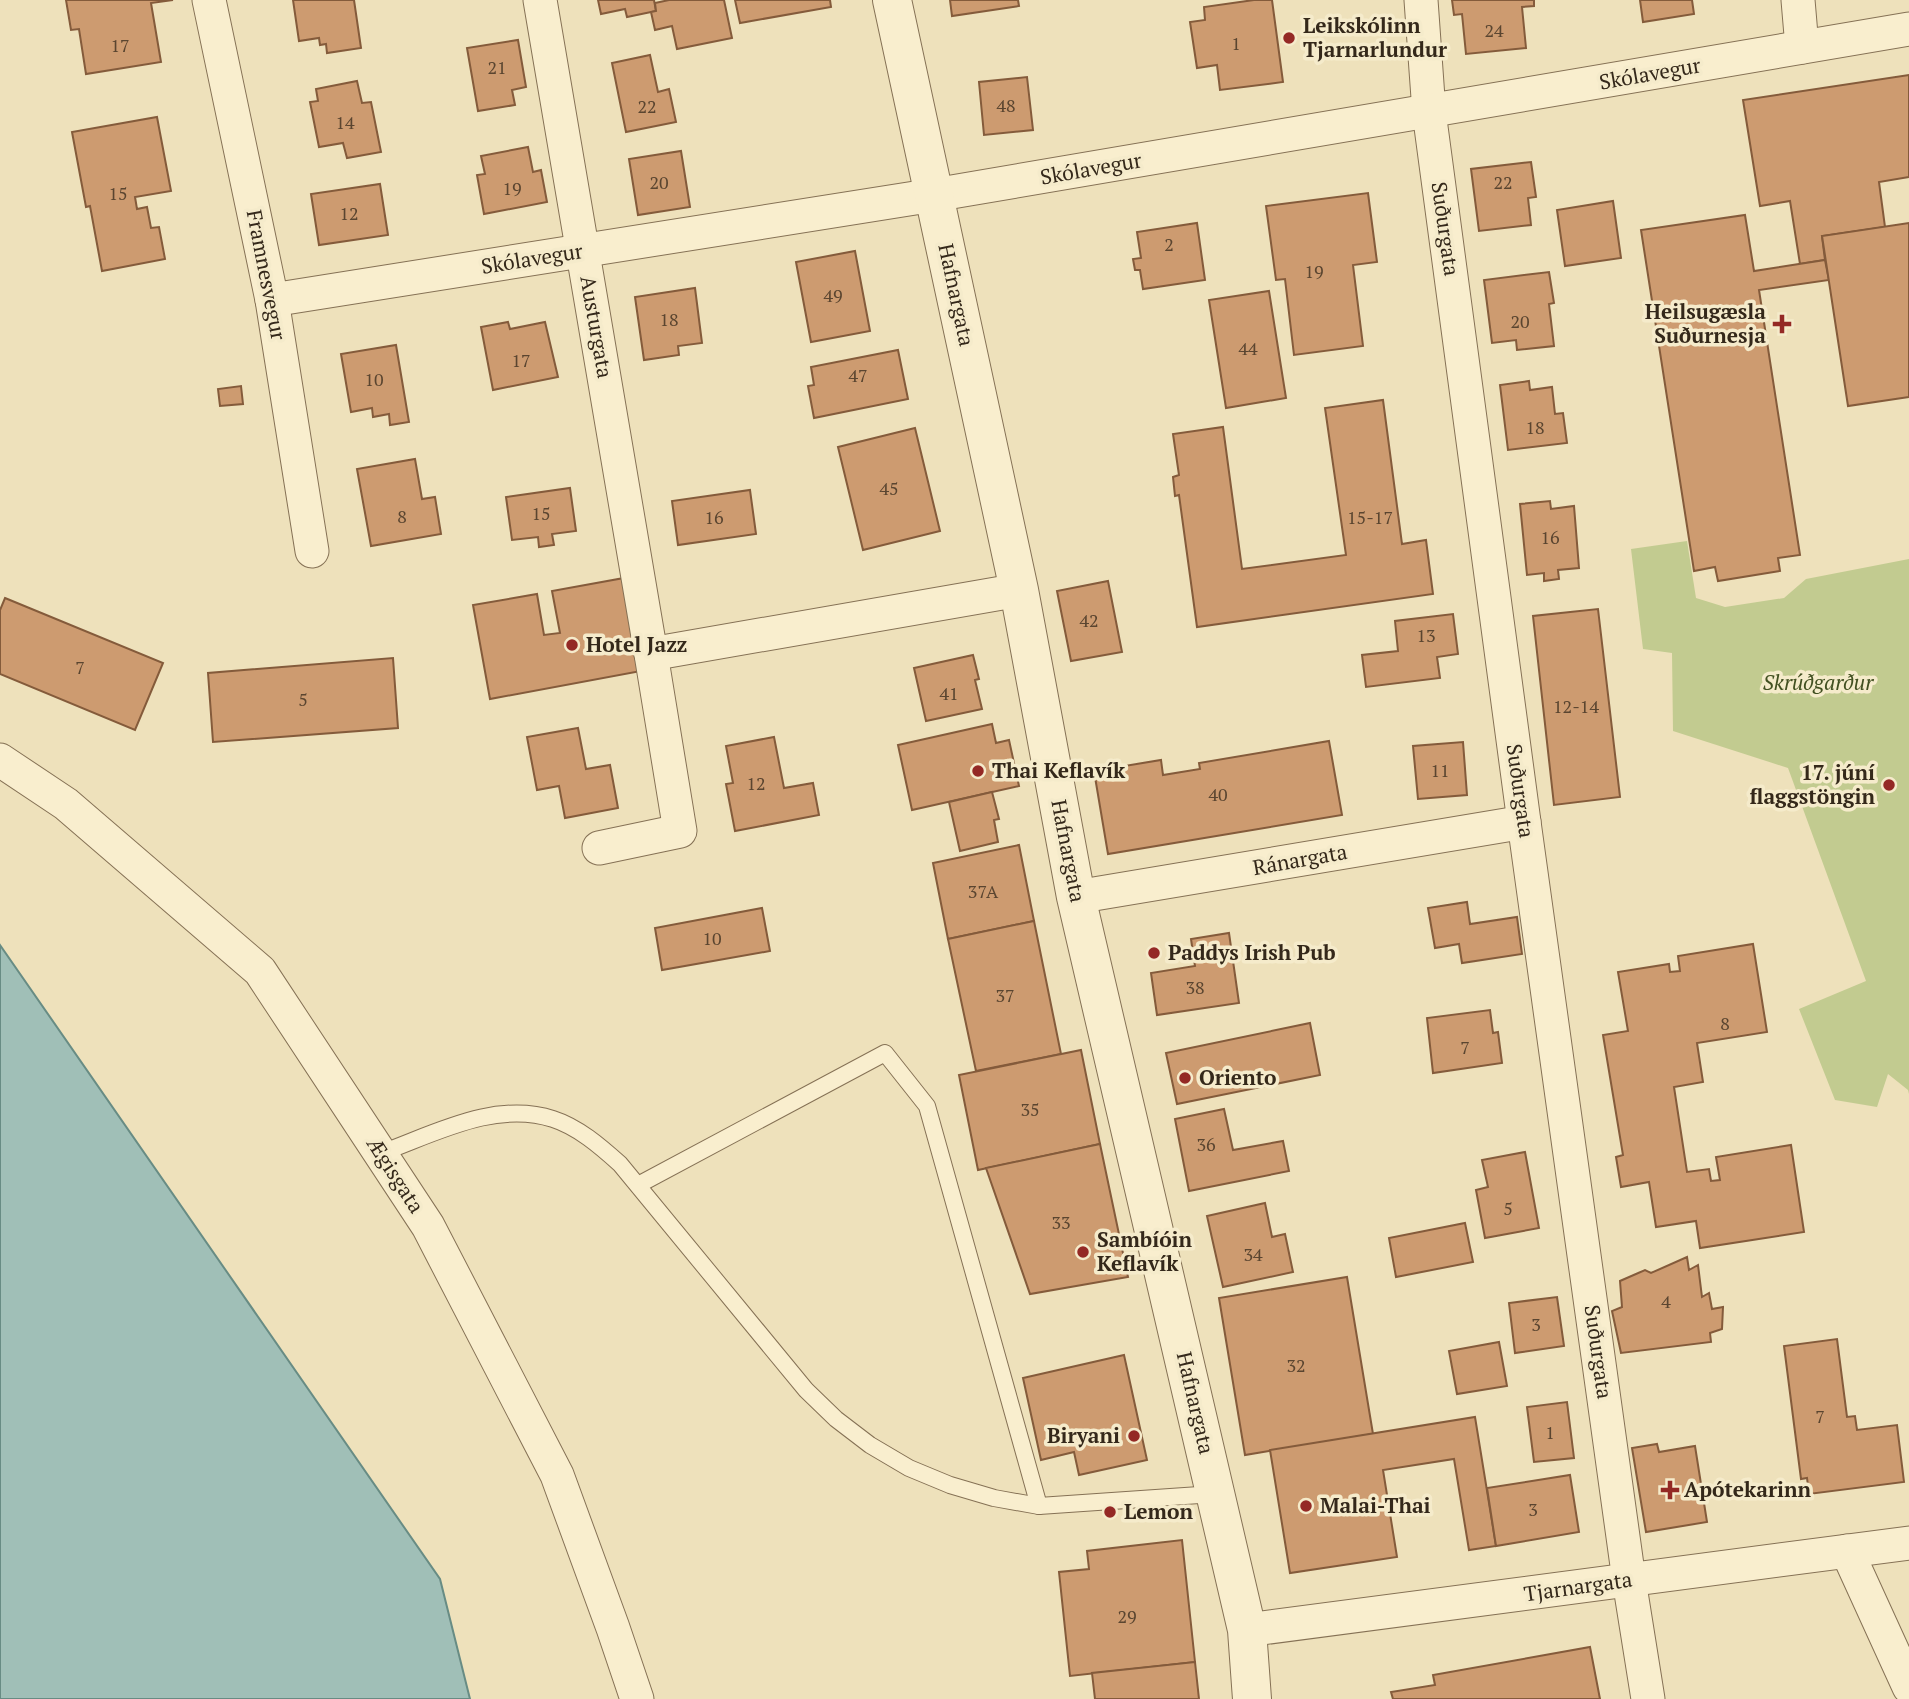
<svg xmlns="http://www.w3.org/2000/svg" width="1909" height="1699" font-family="'PT Serif',serif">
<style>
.green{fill:#c2cb90}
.water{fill:#a0bfb7;stroke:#688c84;stroke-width:2}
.building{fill:#cd9b70;stroke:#845b3b;stroke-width:2}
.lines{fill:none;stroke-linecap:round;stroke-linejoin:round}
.service-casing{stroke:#857155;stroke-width:18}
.minor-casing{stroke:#857155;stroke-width:35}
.tertiary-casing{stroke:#857155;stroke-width:40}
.service{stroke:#f9eece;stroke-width:16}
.minor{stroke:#f9eece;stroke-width:33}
.tertiary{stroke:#f9eece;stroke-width:38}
.poi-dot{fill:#942925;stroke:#f5ebcb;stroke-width:2.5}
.labels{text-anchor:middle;stroke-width:7;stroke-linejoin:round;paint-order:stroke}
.number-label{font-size:18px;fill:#5a4530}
.poi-label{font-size:21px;font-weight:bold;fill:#34281a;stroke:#f5ebcb;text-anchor:start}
.street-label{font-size:21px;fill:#34281a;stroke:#f5ebcb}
.park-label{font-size:21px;font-style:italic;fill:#425021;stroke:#f5ebcb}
</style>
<rect width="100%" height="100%" fill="#eee1bb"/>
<polygon class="green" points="1687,541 1696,598 1725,607 1784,598 1806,579 1909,559 1909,1094 1908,1090 1888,1074 1877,1107 1835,1100 1799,1009 1866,981 1788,768 1673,731 1672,653 1643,649 1631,549"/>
<polygon class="water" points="0,945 440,1579 470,1699 0,1699"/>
<g class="building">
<polygon points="66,0 173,0 151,3 161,62 86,74 79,29 71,30"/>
<polygon points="293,0 354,0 361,48 327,53 326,44 320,45 319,38 299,41"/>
<polygon points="598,0 654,0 656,11 627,17 625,9 601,14"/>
<polygon points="669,0 724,0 732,38 677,49 672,26 655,30 651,12 656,11 655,3"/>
<polygon points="735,0 830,0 831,7 740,23"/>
<polygon points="950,0 1018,0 1019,6 952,16"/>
<polygon points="1254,0 1272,0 1283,82 1220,90 1217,65 1197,68 1190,22 1205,20 1204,7"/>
<polygon points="1452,0 1534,0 1534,6 1522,7 1526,48 1466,54 1462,14 1454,15"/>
<polygon points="1640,0 1692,0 1694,14 1643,22"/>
<polygon points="518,40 526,87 512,90 515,105 478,111 467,48"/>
<polygon points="650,55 658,92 669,89 676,122 626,132 612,63"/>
<polygon points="1909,75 1909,177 1879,182 1885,227 1822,236 1825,260 1800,264 1790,201 1760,206 1743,100"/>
<polygon points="1027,77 1033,130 984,135 979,82"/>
<polygon points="357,81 362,103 371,102 381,152 347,158 343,143 319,147 310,102 318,101 316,89"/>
<polygon points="157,117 171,191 135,197 137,209 147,207 151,228 159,227 165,259 102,271 90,206 86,207 72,132"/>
<polygon points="528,147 533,172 541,170 547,202 484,214 477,175 485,174 481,156"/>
<polygon points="681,151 690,207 638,215 629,159"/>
<polygon points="1531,162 1536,197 1528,198 1531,225 1479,231 1471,169"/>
<polygon points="380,184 388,235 319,245 311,194"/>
<polygon points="1368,193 1377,262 1353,265 1363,346 1294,355 1285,279 1276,280 1266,206"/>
<polygon points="1613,201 1621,258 1565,266 1557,210"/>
<polygon points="1745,215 1754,271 1825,260 1829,280 1759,290 1800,555 1778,558 1780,571 1718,581 1715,567 1694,571 1641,230"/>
<polygon points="1197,223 1205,280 1143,289 1140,270 1135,270 1133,259 1141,258 1137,232"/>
<polygon points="1909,223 1909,397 1848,406 1822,236"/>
<polygon points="855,251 870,331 811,342 796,262"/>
<polygon points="1549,272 1554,303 1549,304 1554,346 1517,350 1516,340 1492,343 1484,280"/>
<polygon points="695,288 702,343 678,346 679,355 644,360 635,297"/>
<polygon points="1269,291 1286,398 1226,408 1209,300"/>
<polygon points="508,322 510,329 545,322 558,377 493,390 481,327"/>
<polygon points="396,345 409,422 390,425 389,414 373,417 372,408 351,412 341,354"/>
<polygon points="898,350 908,399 814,418 808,386 814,385 811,367"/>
<polygon points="1529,381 1530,390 1552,387 1555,414 1563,413 1567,443 1508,450 1500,385"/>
<polygon points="241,386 243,404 220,406 218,389"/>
<polygon points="1383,400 1402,544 1426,540 1433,594 1197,627 1179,495 1175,496 1173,477 1179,475 1173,434 1223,427 1242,569 1346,555 1325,408"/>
<polygon points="915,428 940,531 863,550 838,447"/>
<polygon points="415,459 422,499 435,497 441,534 371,546 357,469"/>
<polygon points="570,488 576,531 552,534 554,545 539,547 538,537 512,540 506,497"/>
<polygon points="750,490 756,534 678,545 672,501"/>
<polygon points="1550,501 1551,509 1574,506 1579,568 1558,570 1559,579 1544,581 1544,573 1527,575 1520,504"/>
<polygon points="624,578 641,671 490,699 473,605 537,594 544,635 560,633 552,591"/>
<polygon points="1108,581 1122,652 1071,661 1057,591"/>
<polygon points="5,598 163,663 135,730 0,674 0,610"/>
<polygon points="1598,609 1620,797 1554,805 1533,616"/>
<polygon points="1453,614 1458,654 1437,657 1440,678 1366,687 1362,655 1398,651 1395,621"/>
<polygon points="973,655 979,679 975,680 982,709 926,721 914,668"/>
<polygon points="393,658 398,728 213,742 208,673"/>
<polygon points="992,724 996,743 1009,740 1019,786 912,810 898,745"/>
<polygon points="578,728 586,769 610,765 618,808 565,818 559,786 537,790 527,737"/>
<polygon points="774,737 784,788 813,783 819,815 735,831 726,784 733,783 726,746"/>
<polygon points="1329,741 1342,815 1108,854 1094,771 1161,760 1163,775 1200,769 1199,763"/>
<polygon points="1463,742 1467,795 1418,799 1413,746"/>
<polygon points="992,792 999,819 994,820 998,842 960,851 949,802"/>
<polygon points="1019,845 1034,921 948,939 933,863"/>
<polygon points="1467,902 1470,924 1517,917 1522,954 1462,963 1459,944 1435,948 1428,908"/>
<polygon points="762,908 770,951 662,970 655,928"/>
<polygon points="1034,921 1061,1054 976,1071 948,939"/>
<polygon points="1229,933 1239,1003 1157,1015 1151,973 1195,966 1191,939"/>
<polygon points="1753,944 1767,1032 1697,1043 1703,1082 1674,1087 1687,1172 1709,1169 1711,1181 1720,1180 1716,1157 1791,1145 1804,1232 1700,1248 1696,1221 1656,1227 1649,1182 1621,1187 1616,1157 1623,1155 1603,1035 1628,1031 1618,972 1669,964 1670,972 1680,971 1678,956"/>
<polygon points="1490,1010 1493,1033 1498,1032 1502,1063 1433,1073 1427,1018"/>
<polygon points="1310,1023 1320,1075 1177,1104 1166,1053"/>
<polygon points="1081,1050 1100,1144 978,1170 959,1075"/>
<polygon points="1224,1109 1233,1150 1283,1141 1289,1171 1189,1191 1175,1119"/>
<polygon points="1100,1144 1128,1277 1030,1294 986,1168"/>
<polygon points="1525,1152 1539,1228 1485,1238 1476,1190 1488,1187 1482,1160"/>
<polygon points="1265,1203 1272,1237 1285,1234 1293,1272 1223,1287 1207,1216"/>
<polygon points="1465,1223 1473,1262 1396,1277 1389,1238"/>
<polygon points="1687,1257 1689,1270 1698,1265 1702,1297 1709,1293 1712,1309 1723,1307 1722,1329 1710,1333 1711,1342 1621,1353 1612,1311 1622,1307 1620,1281 1645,1270 1651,1273"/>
<polygon points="1347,1277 1373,1434 1245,1455 1219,1298"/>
<polygon points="1557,1297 1564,1346 1515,1353 1509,1303"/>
<polygon points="1837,1339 1847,1417 1855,1416 1857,1430 1897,1425 1904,1482 1809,1494 1807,1478 1801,1479 1784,1346"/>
<polygon points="1499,1342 1507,1386 1457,1394 1449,1351"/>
<polygon points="1124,1355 1147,1460 1079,1475 1074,1452 1041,1460 1023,1378"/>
<polygon points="1567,1402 1574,1458 1534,1462 1527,1407"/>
<polygon points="1475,1417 1496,1546 1469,1550 1454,1459 1383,1470 1397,1557 1290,1573 1270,1450"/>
<polygon points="1657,1444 1659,1452 1695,1446 1707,1522 1646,1532 1632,1448"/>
<polygon points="1570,1475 1579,1532 1496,1546 1487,1488"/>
<polygon points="1182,1540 1195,1662 1070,1676 1059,1572 1089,1569 1087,1551"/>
<polygon points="1590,1647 1600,1699 1393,1699 1391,1692 1435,1685 1433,1675"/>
<polygon points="1195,1662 1199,1699 1095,1699 1092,1673"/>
</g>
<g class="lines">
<defs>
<g id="service">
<path d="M381,1153C434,1134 495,1100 553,1119C578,1127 600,1146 620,1164L806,1390L836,1419L870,1445L909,1468L950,1485L994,1498L1039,1506L1214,1494"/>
<polyline points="638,1185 885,1053 927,1106 1039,1506"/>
</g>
<g id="minor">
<polyline points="209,0 272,300 312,551"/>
<polyline points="540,0 651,654 1019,590"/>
<polyline points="1421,0 1429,112 1524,822 1629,1580 1648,1699"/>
<polyline points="1798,0 1802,47"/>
<polyline points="272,300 934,195 1909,29"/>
<polyline points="0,760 66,804 260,971 428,1226 557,1475 613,1628 637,1699"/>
<polyline points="599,848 680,831 651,654"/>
<polyline points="1076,897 1524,822"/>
<polyline points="1847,1551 1909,1687"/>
<polyline points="1247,1630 1909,1543"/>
</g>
<polyline id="tertiary" points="892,0 1019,590 1076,897 1247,1630 1252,1699"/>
</defs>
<use href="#service" class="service-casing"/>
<use href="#minor" class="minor-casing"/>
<use href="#tertiary" class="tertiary-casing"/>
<use href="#service" class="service"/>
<use href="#minor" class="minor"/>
<use href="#tertiary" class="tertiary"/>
</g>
<g class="poi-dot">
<circle cx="1289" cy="38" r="7"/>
<path d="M1778.5 313.5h7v7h7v7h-7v7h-7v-7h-7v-7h7z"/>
<circle cx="572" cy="645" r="7"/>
<circle cx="978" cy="771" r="7"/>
<circle cx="1889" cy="785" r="7"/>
<circle cx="1154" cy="953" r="7"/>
<circle cx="1185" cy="1078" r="7"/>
<circle cx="1083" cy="1252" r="7"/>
<circle cx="1134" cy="1436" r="7"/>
<path d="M1666.5 1479.5h7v7h7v7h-7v7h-7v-7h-7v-7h7z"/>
<circle cx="1306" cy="1506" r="7"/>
<circle cx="1110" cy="1512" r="7"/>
</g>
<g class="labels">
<g class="number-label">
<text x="1494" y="37">24</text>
<text x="1236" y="50">1</text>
<text x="120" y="52">17</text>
<text x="497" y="74">21</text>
<text x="1006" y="112">48</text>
<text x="647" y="113">22</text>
<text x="345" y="129">14</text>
<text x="659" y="189">20</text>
<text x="1503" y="189">22</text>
<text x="512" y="195">19</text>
<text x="118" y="200">15</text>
<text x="349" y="220">12</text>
<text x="1169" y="251">2</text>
<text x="1314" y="278">19</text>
<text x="833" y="302">49</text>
<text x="669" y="326">18</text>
<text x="1520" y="328">20</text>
<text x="1248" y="355">44</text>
<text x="521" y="367">17</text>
<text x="858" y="382">47</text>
<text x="374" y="386">10</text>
<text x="1535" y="434">18</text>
<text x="889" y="495">45</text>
<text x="541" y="520">15</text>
<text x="402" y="523">8</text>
<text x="714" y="524">16</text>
<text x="1370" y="524">15-17</text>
<text x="1550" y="544">16</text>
<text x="1089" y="627">42</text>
<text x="1426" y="642">13</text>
<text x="80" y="674">7</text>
<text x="949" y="700">41</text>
<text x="303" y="706">5</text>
<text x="1576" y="713">12-14</text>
<text x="1440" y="777">11</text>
<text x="756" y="790">12</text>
<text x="1218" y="801">40</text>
<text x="983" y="898">37A</text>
<text x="712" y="945">10</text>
<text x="1195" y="994">38</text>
<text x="1005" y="1002">37</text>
<text x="1725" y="1030">8</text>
<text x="1465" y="1054">7</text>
<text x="1030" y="1116">35</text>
<text x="1206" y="1151">36</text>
<text x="1508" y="1215">5</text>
<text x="1061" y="1229">33</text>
<text x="1253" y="1261">34</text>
<text x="1666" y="1308">4</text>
<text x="1536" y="1331">3</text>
<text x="1296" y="1372">32</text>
<text x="1820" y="1423">7</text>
<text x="1550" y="1439">1</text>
<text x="1533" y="1516">3</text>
<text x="1127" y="1623">29</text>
</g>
<g class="poi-label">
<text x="1303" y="33">Leikskólinn<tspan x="1303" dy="24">Tjarnarlundur</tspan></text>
<text x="1766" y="319" text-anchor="end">Heilsugæsla<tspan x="1766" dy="24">Suðurnesja</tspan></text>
<text x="586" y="652">Hotel Jazz</text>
<text x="992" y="778">Thai Keflavík</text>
<text x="1875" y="780" text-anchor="end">17. júní<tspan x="1875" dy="24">flaggstöngin</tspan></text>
<text x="1168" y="960">Paddys Irish Pub</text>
<text x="1199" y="1085">Oriento</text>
<text x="1097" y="1247">Sambíóin<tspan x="1097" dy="24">Keflavík</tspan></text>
<text x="1120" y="1443" text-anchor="end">Biryani</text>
<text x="1684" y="1497">Apótekarinn</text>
<text x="1320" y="1513">Malai-Thai</text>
<text x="1124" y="1519">Lemon</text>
</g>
<g class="street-label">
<text transform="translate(1650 74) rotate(-10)" y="7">Skólavegur</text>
<text transform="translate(1091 169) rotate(-10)" y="7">Skólavegur</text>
<text transform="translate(1445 229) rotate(82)" y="7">Suðurgata</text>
<text transform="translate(532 259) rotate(-9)" y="7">Skólavegur</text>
<text transform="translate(266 275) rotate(79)" y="7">Framnesvegur</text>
<text transform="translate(956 295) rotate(78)" y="7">Hafnargata</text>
<text transform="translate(596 327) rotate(80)" y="7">Austurgata</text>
<text transform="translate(1520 791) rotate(82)" y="7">Suðurgata</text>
<text transform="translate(1068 851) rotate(79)" y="7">Hafnargata</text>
<text transform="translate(1300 860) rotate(-10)" y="7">Ránargata</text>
<text transform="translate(395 1175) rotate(57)" y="7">Ægisgata</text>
<text transform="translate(1598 1352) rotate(82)" y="7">Suðurgata</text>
<text transform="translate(1195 1403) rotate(77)" y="7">Hafnargata</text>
<text transform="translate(1578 1587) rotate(-8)" y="7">Tjarnargata</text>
</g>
<g class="park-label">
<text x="1818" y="690">Skrúðgarður</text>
</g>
</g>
</svg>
